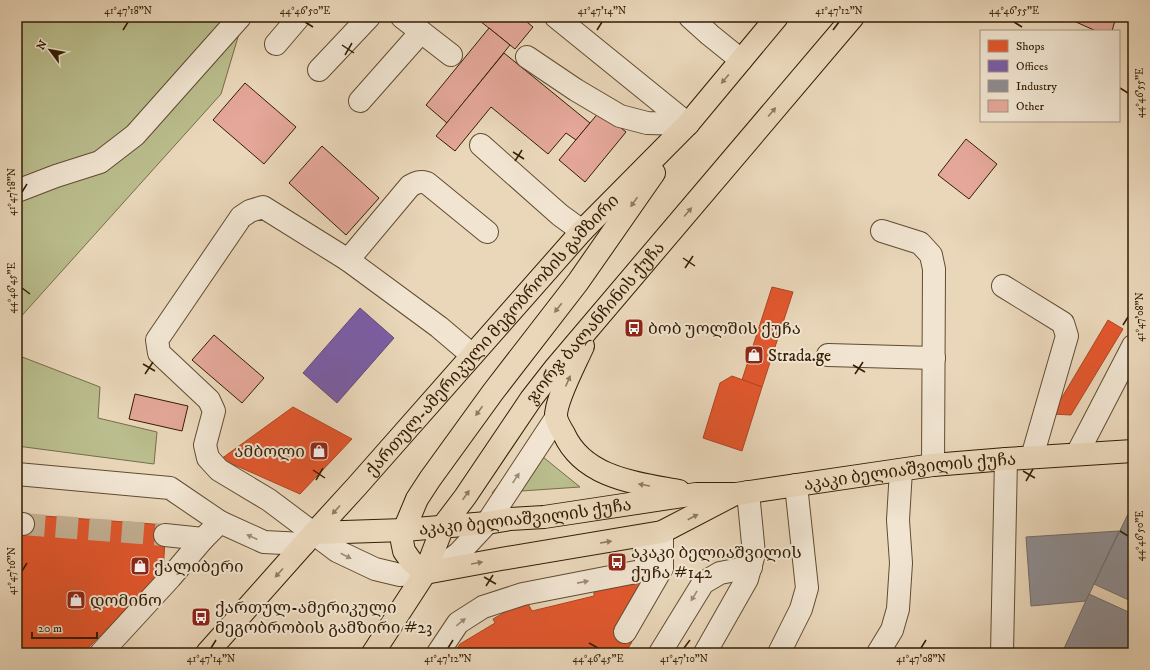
<svg xmlns="http://www.w3.org/2000/svg" width="1150" height="670" font-family="'IM FELL DW Pica','Noto Serif Georgian',serif">
<style>
.green{fill:#babd8d;stroke:#766d48}
.shops{fill:#e4572e;stroke:#af4621}
.offices{fill:#7b5ea7;stroke:#654a76}
.industry{fill:#8d8d92;stroke:#726b67}
.building{fill:#e4a799;stroke:#331d03}
.lines{fill:none;stroke-linecap:round;stroke-linejoin:round}
.minor-tunnel{stroke:#c5b295;stroke-width:22;stroke-dasharray:22 11;stroke-linecap:butt}
.minor-casing{stroke:#614c31;stroke-width:24}
.major-casing{stroke:#331d03;stroke-width:24}
.minor{stroke:#f1e5d2;stroke-width:22}
.major{stroke:#ead7ba;stroke-width:22}
.oneway{fill:#8e7a5e}
.oneway2{fill:#9c8b75}
.ticks{fill:none;stroke:#331d03;stroke-width:1.5}
.labels{text-anchor:middle;stroke-width:4;stroke-linejoin:round;paint-order:stroke}
.street-label{font-size:17px;fill:#331d03;stroke:#f1e5d2}
.poi-label{font-size:17px;fill:#331d03;stroke:#f1e5d2;text-anchor:start}
.neatline{fill:none;stroke:#331d03;stroke-width:1.5}
.ticks-label{font-size:10px;text-anchor:middle;fill:#331d03}
</style>
<rect width="100%" height="100%" fill="#ead7ba"/>
<filter id="stains"><feTurbulence type="fractalNoise" baseFrequency=".005" numOctaves="4"/><feColorMatrix values="0 0 0 0 .2 0 0 0 0 .09 0 0 0 0 .02 0 0 0 .5 -.17"/></filter>
<radialGradient id="worn" r=".72"><stop offset=".6" stop-color="#630" stop-opacity="0"/><stop offset="1" stop-color="#630" stop-opacity=".3"/></radialGradient>
<g class="green">
<polygon points="17,17 244,17 221,94 17,321"/>
<polygon points="17,355 100,387 98,418 157,432 154,464 17,446"/>
<polygon points="535,440 543,457 580,487 492,493"/>
</g>
<g class="shops">
<polygon points="772,287 793,292 762,387 742,380"/>
<polygon points="1108,320 1123,329 1071,415 1052,414"/>
<polygon points="732,376 762,387 742,451 703,438 720,383"/>
<polygon points="293,407 352,439 300,494 221,459"/>
<polygon points="17,514 166,525 163,572 83,653 17,653"/>
<polygon points="647,578 619,623 632,642 625,653 454,653 460,644 495,623 493,619 526,600 532,611 594,596 594,592"/>
</g>
<polygon class="offices" points="360,308 394,338 337,403 303,373"/>
<g class="industry">
<polygon points="1128,514 1133,516 1133,602 1094,584"/>
<polygon points="1119,531 1086,601 1031,606 1026,537"/>
<polygon points="1089,594 1133,614 1133,653 1062,653"/>
</g>
<g class="building">
<polygon points="475,17 521,17 533,27 515,49"/>
<polygon points="1065,17 1116,17 1112,31 1096,31"/>
<polygon points="489,28 510,45 447,123 426,105"/>
<polygon points="504,53 590,123 576,140 566,133 548,154 491,107 455,151 436,136"/>
<polygon points="245,83 296,127 264,164 213,120"/>
<polygon points="600,111 626,132 585,182 559,160"/>
<polygon points="966,139 997,164 969,199 938,175"/>
<polygon points="322,146 379,198 346,235 289,183"/>
<polygon points="214,335 264,378 242,403 192,360"/>
<polygon points="135,394 188,406 182,431 129,419"/>
</g>
<g class="lines">
<polyline class="minor-tunnel" points="23,524 165,535"/>
<defs>
<g id="minor">
<polyline points="402,17 451,55"/>
<polyline points="556,17 688,124"/>
<polyline points="690,17 710,35 741,60"/>
<polyline points="276,44 299,17"/>
<polyline points="527,57 576,90 620,116 647,123 688,124"/>
<polyline points="319,70 369,17"/>
<polyline points="360,101 421,32"/>
<polyline points="481,145 560,215 582,231"/>
<polyline points="17,191 56,176 100,162 135,135 240,17"/>
<polyline points="882,231 920,243 931,255 934,269 933,465"/>
<path d="M348,260L410,186C417,182 420,181 427,183L487,232"/>
<polyline points="1003,286 1063,323 1067,336 1032,457"/>
<polyline points="472,355 439,327 348,260 263,207 250,211 241,217 157,340 159,353 209,400 214,411 205,445 208,458 219,470 269,500 337,551 375,569 400,575 425,573 444,564 459,553 487,523 556,418"/>
<polyline points="828,355 934,358"/>
<polyline points="1077,454 1133,346"/>
<polyline points="17,474 170,488 220,522 264,542 304,544"/>
<polyline points="17,523 23,524"/>
<polyline points="165,535 203,539"/>
<polyline points="644,536 645,554 648,570 654,581"/>
<polyline points="625,632 662,568"/>
<polyline points="101,653 170,578 203,539 220,522"/>
<polyline points="438,653 458,623 483,607 523,594 636,572 662,568 662,532"/>
<polyline points="660,653 703,583 720,573 751,567"/>
<polyline points="705,653 747,579 754,554 748,492"/>
<polyline points="779,653 801,609 807,588 796,485"/>
<polyline points="878,653 892,630 898,609 901,563 898,520 901,470"/>
<polyline points="1002,653 1006,459"/>
</g>
<g id="major">
<path d="M583,346C576,362 555,401 556,417C557,422 561,429 564,434C584,478 636,483 679,491"/>
<path id="s1" d="M314,533L404,530L487,523L510,519L544,517L696,494H736L933,465L1006,459L1133,451"/>
<polyline points="425,573 411,561 404,551 402,541 404,530 417,499 430,479 493,392 578,282 654,173"/>
<polyline points="425,573 501,559 662,532 733,495"/>
<path id="s2" d="M207,653L304,544L357,486L582,231L688,124L777,17"/>
<path id="s3" d="M373,653L425,573L443,526L465,497L531,399L556,367L853,17"/>
</g>
</defs>
<use href="#minor" class="minor-casing"/>
<use href="#major" class="major-casing"/>
<use href="#minor" class="minor"/>
<use href="#major" class="major"/>
</g>
<defs><path id="oneway-solid" d="M-6-.8H1V-3.2L6.5 0L1 3.2V.8H-6Z"/></defs>
<g class="oneway">
<use href="#oneway-solid" transform="translate(725 79) rotate(130)"/>
<use href="#oneway-solid" transform="translate(772 112) rotate(-50)"/>
<use href="#oneway-solid" transform="translate(634 202) rotate(125)"/>
<use href="#oneway-solid" transform="translate(688 212) rotate(-50)"/>
<use href="#oneway-solid" transform="translate(558 308) rotate(128)"/>
<use href="#oneway-solid" transform="translate(568 381) rotate(-66)"/>
<use href="#oneway-solid" transform="translate(479 411) rotate(126)"/>
<use href="#oneway-solid" transform="translate(644 485) rotate(-170)"/>
<use href="#oneway-solid" transform="translate(466 495) rotate(-55)"/>
<use href="#oneway-solid" transform="translate(336 510) rotate(132)"/>
<use href="#oneway-solid" transform="translate(693 517) rotate(-28)"/>
<use href="#oneway-solid" transform="translate(606 542) rotate(-9)"/>
<use href="#oneway-solid" transform="translate(477 563) rotate(-10)"/>
<use href="#oneway-solid" transform="translate(279 573) rotate(132)"/>
</g>
<g class="oneway2">
<use href="#oneway-solid" transform="translate(516 478) rotate(-56)"/>
<use href="#oneway-solid" transform="translate(252 537) rotate(-155)"/>
<use href="#oneway-solid" transform="translate(346 556) rotate(27)"/>
<use href="#oneway-solid" transform="translate(583 582) rotate(-11)"/>
<use href="#oneway-solid" transform="translate(694 596) rotate(121)"/>
<use href="#oneway-solid" transform="translate(461 622) rotate(-39)"/>
</g>
<path class="ticks" d="M305,22L313,27M1014,22L1022,27M123,30L128,22M597,30L602,22M833,30L839,22M342,45L354,53M345,55L352,43M1120,88L1128,93M513,152L524,159M515,161L522,150M22,192L27,184M683,258L695,266M685,268L693,256M22,288L30,294M1123,325L1128,317M143,364L155,371M853,365L865,372M145,374L153,362M855,374L863,362M313,470L325,478M1023,471L1035,478M316,480L323,468M1026,481L1033,469M1120,531L1128,536M22,571L27,563M484,577L496,584M486,586L493,575M589,643L598,648M211,648L216,640M448,648L453,640M684,648L690,640M921,648L926,640"/>
<defs>
<symbol id="bus-square" viewBox="-11 -11 22 22"><rect x="-9" y="-9" width="18" height="18" rx="4" fill="#8f2418" stroke="#f1e5d2"/><path d="M-5-6H5V4H4V6H2V4H-2V6H-4V4H-5ZM-3.5-4V0h7V-4ZM-3.5 1.2v1.5H-2V1.2ZM2 1.2v1.5H3.5V1.2Z" fill="#fff"/></symbol>
<symbol id="shop-square" viewBox="-11 -11 22 22"><rect x="-9" y="-9" width="18" height="18" rx="4" fill="#8f2418" stroke="#f1e5d2"/><path d="M-5-2.5h2.3a2.7 3.5 0 0 1 5.4 0H5L5.5 6h-11ZM-1.5-2.5h3a1.5 2.3 0 0 0-3 0Z" fill="#fff"/></symbol>
</defs>
<g fill-rule="evenodd">
<use href="#bus-square" x="623" y="317" width="22" height="22"/>
<use href="#shop-square" x="743" y="344" width="22" height="22"/>
<use href="#shop-square" x="308" y="440" width="22" height="22"/>
<use href="#bus-square" x="606" y="551" width="22" height="22"/>
<use href="#shop-square" x="129" y="555" width="22" height="22"/>
<use href="#shop-square" x="65" y="589" width="22" height="22"/>
<use href="#bus-square" x="190" y="606" width="22" height="22"/>
</g>
<g class="labels">
<g class="street-label">
<text dy="6" stroke="none"><textPath href="#s3" startOffset="400">ჯორჯ ბალანჩინის ქუჩა</textPath></text>
<text dy="6" stroke="none"><textPath href="#s2" startOffset="427">ქართულ-ამერიკული მეგობრობის გამზირი</textPath></text>
<text dy="6" stroke="none"><textPath href="#s1" startOffset="600">აკაკი ბელიაშვილის ქუჩა</textPath></text>
<text dy="6" stroke="none"><textPath href="#s1" startOffset="212">აკაკი ბელიაშვილის ქუჩა</textPath></text>
</g>
<g class="poi-label">
<text x="648" y="334">ბობ უოლშის ქუჩა</text>
<text x="768" y="361">Strada.ge</text>
<text x="305" y="457" text-anchor="end">ამბოლი</text>
<text x="631" y="558">აკაკი ბელიაშვილის<tspan x="631" dy="20">ქუჩა #142</tspan></text>
<text x="154" y="572">ქალიბერი</text>
<text x="90" y="606">დომინო</text>
<text x="215" y="613">ქართულ-ამერიკული<tspan x="215" dy="20">მეგობრობის გამზირი #23</tspan></text>
</g>
</g>
<rect width="1150" height="670" fill="none" stroke="#ead7ba" stroke-width="44"/>
<rect x="980" y="30" width="140" height="92" fill="#f1e5d2" stroke="#a5957f"/>
<rect x="988" y="40" width="20" height="12" fill="#e4572e" stroke="#a5957f"/>
<text x="1016" y="50" font-size="12" fill="#331d03">Shops</text>
<rect x="988" y="60" width="20" height="12" fill="#7b5ea7" stroke="#a5957f"/>
<text x="1016" y="70" font-size="12" fill="#331d03">Offices</text>
<rect x="988" y="80" width="20" height="12" fill="#8d8d92" stroke="#a5957f"/>
<text x="1016" y="90" font-size="12" fill="#331d03">Industry</text>
<rect x="988" y="100" width="20" height="12" fill="#e4a799" stroke="#a5957f"/>
<text x="1016" y="110" font-size="12" fill="#331d03">Other</text>
<g transform="translate(50 50) rotate(302)" stroke="#f1e5d2" stroke-width="3" paint-order="stroke">
<path d="M0-3L7 15L0 10L-7 15Z" fill="#331d03"/>
<text y="-6" font-size="11" font-weight="bold" text-anchor="middle" fill="#331d03">N</text>
</g>
<path d="M32 632v6h65v-6" fill="none" stroke="#331d03" stroke-width="2"/>
<text x="38" y="632" font-size="12" fill="#331d03" stroke="#f1e5d2" stroke-width="3" paint-order="stroke">20 m</text>
<rect x="22" y="22" width="1106" height="626" class="neatline"/>
<g class="ticks-label">
<text x="128" y="14">41°47'18"N</text>
<text x="305" y="14">44°46'50"E</text>
<text x="602" y="14">41°47'14"N</text>
<text x="839" y="14">41°47'12"N</text>
<text x="1014" y="14">44°46'55"E</text>
<text transform="translate(1139 93) rotate(-90)" y="4">44°46'55"E</text>
<text transform="translate(11 192) rotate(-90)" y="4">41°47'18"N</text>
<text transform="translate(11 288) rotate(-90)" y="4">44°46'45"E</text>
<text transform="translate(1139 317) rotate(-90)" y="4">41°47'08"N</text>
<text transform="translate(1139 536) rotate(-90)" y="4">44°46'50"E</text>
<text transform="translate(11 571) rotate(-90)" y="4">41°47'16"N</text>
<text x="211" y="662">41°47'14"N</text>
<text x="448" y="662">41°47'12"N</text>
<text x="598" y="662">44°46'45"E</text>
<text x="684" y="662">41°47'10"N</text>
<text x="921" y="662">41°47'08"N</text>
</g>
<rect width="100%" height="100%" filter="url(#stains)"/>
<rect width="100%" height="100%" fill="url(#worn)"/>
</svg>
